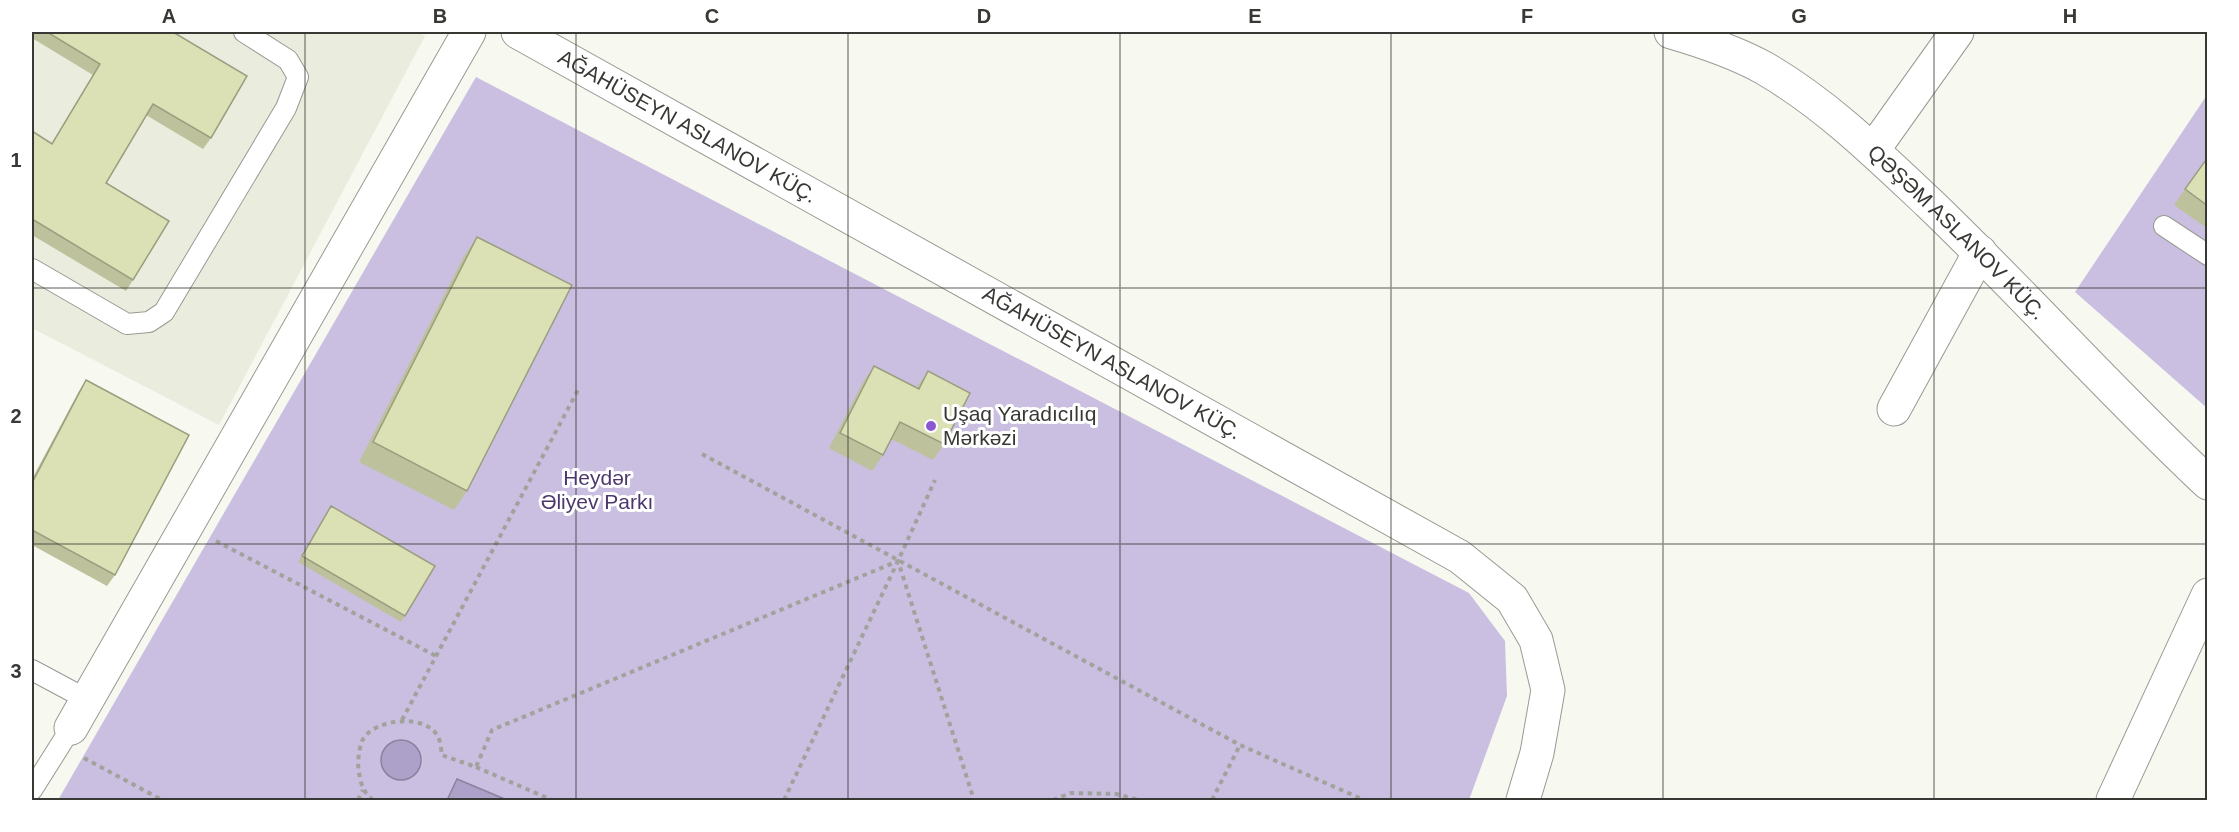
<svg xmlns="http://www.w3.org/2000/svg" width="2239" height="832" font-family="Arial,sans-serif">
<style>
.built{fill:#eaecde}
.green{fill:#cabfe1}
.water{fill:#aea1c9;stroke:#8b829d;stroke-width:1.5}
.lines{fill:none;stroke-linecap:round;stroke-linejoin:round}
.service-casing{stroke:#999a93;stroke-width:22}
.minor-casing{stroke:#999a93;stroke-width:35}
.tertiary-casing{stroke:#999a93;stroke-width:35}
.path{stroke:#a1a29c;stroke-width:4;stroke-dasharray:4.5 4.5;stroke-linecap:butt}
.service{stroke:#fff;stroke-width:20}
.minor{stroke:#fff;stroke-width:33}
.tertiary{stroke:#fff;stroke-width:33}
.wall{fill:#bdc29c}
.building{fill:#dce1b5;stroke:#9a9e7f;stroke-width:1.5}
.grid{fill:none;stroke:#383835;stroke-width:1.5;stroke-opacity:0.55}
.poi-dot{fill:#8b58d1;stroke:#fff;stroke-width:2}
.labels{text-anchor:middle;stroke-width:6;stroke-linejoin:round;paint-order:stroke}
.street-label{font-size:21px;fill:#383835;stroke:#fff}
.poi-label{font-size:21px;fill:#383835;stroke:#fff;text-anchor:start}
.park-label{font-size:21px;fill:#4c386d;stroke:#fff}
.neatline{fill:none;stroke:#383835;stroke-width:2}
.grid-label{font-size:20px;text-anchor:middle;font-weight:bold;fill:#383835}
</style>
<rect width="100%" height="100%" fill="#f7f8f0"/>
<polygon class="built" points="32,32 417,32 425,36 219,425 32,328"/>
<g class="green">
<polygon points="476,77 1469,593 1505,641 1507,696 1469,800 58,800"/>
<polygon points="2207,95 2207,408 2075,292"/>
</g>
<g class="water">
<circle cx="401" cy="760" r="20"/>
<polygon points="457,779 507,800 453,800 448,798"/>
</g>
<g class="lines">
<defs>
<g id="service">
<polyline points="2164,226 2208,255"/>
<polyline points="32,269 127,324 149,322 164,312 286,108 298,77 288,60 244,32"/>
<polyline points="32,670 88,700"/>
<polyline points="32,790 71,728"/>
</g>
<g id="minor">
<path id="s1" d="M1671,32C1702,41 1735,52 1764,68C1826,104 1877,154 1929,203C2024,294 2112,393 2208,483"/>
<polyline points="1873,150 1957,32"/>
<polyline points="1894,409 1980,252"/>
<polyline points="71,728 469,32"/>
<polyline points="2113,800 2208,595"/>
</g>
<g id="tertiary">
<path id="s2" d="M518,32L1460,557L1512,599L1536,640L1548,690L1537,753L1523,800"/>
</g>
</defs>
<use href="#service" class="service-casing"/>
<use href="#minor" class="minor-casing"/>
<use href="#tertiary" class="tertiary-casing"/>
<g class="path">
<polyline points="702,454 1240,745 1364,800"/>
<polyline points="216,541 436,656"/>
<polyline points="402,720 578,390"/>
<polyline points="84,758 162,800"/>
<polyline points="476,767 552,800"/>
<polyline points="358,800 363,790"/>
<path d="M373,800C362,790 362,787 359,773C357,764 359,749 362,741C373,718 427,713 438,737C441,742 441,750 442,755L476,767L492,730L898,561L974,800"/>
<polyline points="784,800 898,561 935,480"/>
<polyline points="1053,800 1071,793 1116,794 1139,800"/>
<polyline points="1212,800 1240,745"/>
</g>
<use href="#service" class="service"/>
<use href="#minor" class="minor"/>
<use href="#tertiary" class="tertiary"/>
</g>
<g class="wall">
<polygon points="32,32 173,32 211,138 203,149 146,115 106,183 133,280 126,291 32,235 32,131 52,143 93,75 32,38"/>
<polygon points="2208,157 2208,229 2174,205"/>
<polygon points="477,237 467,491 454,510 359,462 464,256"/>
<polygon points="874,366 916,388 928,371 944,444 933,460 891,439 883,455 872,471 829,448 863,382"/>
<polygon points="86,380 115,575 107,586 32,545 32,479 79,391"/>
<polygon points="331,506 405,616 401,622 298,562"/>
</g>
<g class="building">
<polygon points="47,32 173,32 247,76 211,138 153,104 106,183 169,221 133,280 32,219 32,131 52,144 100,64"/>
<polygon points="2208,157 2208,206 2185,189"/>
<polygon points="477,237 572,285 467,491 373,442"/>
<polygon points="874,366 919,389 928,371 970,393 944,444 900,422 883,455 840,433"/>
<polygon points="86,380 189,435 115,575 32,530 32,483"/>
<polygon points="331,506 435,566 405,616 302,556"/>
</g>
<path class="grid" d="M305,32V800M576,32V800M848,32V800M1120,32V800M1391,32V800M1663,32V800M1934,32V800M32,288H2208M32,544H2208"/>
<circle class="poi-dot" cx="931" cy="426" r="6"/>
<g class="labels">
<g class="street-label">
<text dy="7" stroke="none"><textPath href="#s2" startOffset="194">AĞAHÜSEYN ASLANOV KÜÇ.</textPath></text>
<text dy="7" stroke="none"><textPath href="#s1" startOffset="354">QƏŞƏM ASLANOV KÜÇ.</textPath></text>
<text dy="7" stroke="none"><textPath href="#s2" startOffset="680">AĞAHÜSEYN ASLANOV KÜÇ.</textPath></text>
</g>
<g class="poi-label">
<text x="943" y="421">Uşaq Yaradıcılıq<tspan x="943" dy="24">Mərkəzi</tspan></text>
</g>
<g class="park-label">
<text x="597" y="485">Heydər<tspan x="597" dy="24">Əliyev Parkı</tspan></text>
</g>
</g>
<rect width="2239" height="832" fill="none" stroke="#ffffff" stroke-width="66"/>
<rect x="33" y="33" width="2173" height="766" class="neatline"/>
<g class="grid-label">
<text x="169" y="23">A</text>
<text x="440" y="23">B</text>
<text x="712" y="23">C</text>
<text x="984" y="23">D</text>
<text x="1255" y="23">E</text>
<text x="1527" y="23">F</text>
<text x="1799" y="23">G</text>
<text x="2070" y="23">H</text>
<text x="16" y="167">1</text>
<text x="16" y="423">2</text>
<text x="16" y="678">3</text>
</g>
</svg>
